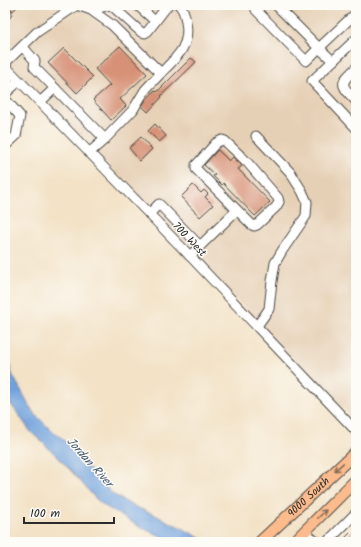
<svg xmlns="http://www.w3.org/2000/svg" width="361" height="547" font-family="Kalam,sans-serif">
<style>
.built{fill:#e6d0b5}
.water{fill:#71a1db;stroke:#4e6683}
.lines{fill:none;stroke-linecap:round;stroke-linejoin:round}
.stream{stroke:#71a1db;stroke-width:2}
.building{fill:#d79176}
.minor-casing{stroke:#494642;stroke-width:11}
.major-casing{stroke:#494642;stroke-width:13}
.minor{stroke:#fff;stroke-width:9}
.major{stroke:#fbbb8c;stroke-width:11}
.oneway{stroke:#896c57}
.labels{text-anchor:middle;stroke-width:3;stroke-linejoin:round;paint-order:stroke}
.street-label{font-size:11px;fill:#2b2b2b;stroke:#fdfcf7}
.water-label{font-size:12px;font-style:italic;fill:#475a71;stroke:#fdfcf7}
</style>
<rect width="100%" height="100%" fill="#fdfcf7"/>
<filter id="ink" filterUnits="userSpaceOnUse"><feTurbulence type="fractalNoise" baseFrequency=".025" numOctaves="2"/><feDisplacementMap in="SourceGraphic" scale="8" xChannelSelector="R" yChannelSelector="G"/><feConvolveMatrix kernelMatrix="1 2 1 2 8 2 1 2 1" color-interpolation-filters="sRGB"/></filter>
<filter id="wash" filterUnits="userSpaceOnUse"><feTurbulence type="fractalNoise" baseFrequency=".012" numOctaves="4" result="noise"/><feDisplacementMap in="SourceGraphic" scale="16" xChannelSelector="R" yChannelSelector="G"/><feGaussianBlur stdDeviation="0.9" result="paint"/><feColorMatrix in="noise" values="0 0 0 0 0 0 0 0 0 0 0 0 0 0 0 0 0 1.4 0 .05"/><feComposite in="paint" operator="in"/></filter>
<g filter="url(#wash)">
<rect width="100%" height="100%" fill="#f3e2c6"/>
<polygon class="built" points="5,5 356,5 356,421 310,377 5,58"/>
<polygon class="water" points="5,311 7,315 7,319 6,331 8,343 8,354 12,374 33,412 54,433 62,438 68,444 96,477 114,495 133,506 153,514 186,530 207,542 171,542 161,536 140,527 103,505 95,498 73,473 55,454 31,432 10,403 5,394"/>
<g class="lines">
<polyline class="stream" points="213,542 217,540 233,542"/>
</g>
<g id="blocks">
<g class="building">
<polygon points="5,5 19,5 13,11 11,9 7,7"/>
<polygon points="120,46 147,74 120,99 126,106 111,120 93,100 110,85 95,69"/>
<polygon points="64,48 93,77 77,93 48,63"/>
<polygon points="191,58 196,62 161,96 162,97 148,112 142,106 146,100 155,90 157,92"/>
<polygon points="155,124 166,136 159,142 148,131"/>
<polygon points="141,137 152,149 140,161 129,148"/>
<polygon points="218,150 229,161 233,157 242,166 238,169 270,202 255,216 223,183 222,185 213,176 215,175 204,165"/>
<polygon points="193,185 201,193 204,190 208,194 205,197 213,205 200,217 181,197"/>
<polygon points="356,527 356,542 341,542"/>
</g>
</g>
</g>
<g filter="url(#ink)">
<use href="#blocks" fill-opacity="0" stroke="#494642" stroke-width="1"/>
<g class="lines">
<defs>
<g id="minor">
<polyline points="111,5 141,32 145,33 148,31 168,5"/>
<polyline points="137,5 155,21"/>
<polyline points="261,5 256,10 306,61 319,48 333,61"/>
<polyline points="276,5 319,48 356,13"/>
<polyline points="91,10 111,5"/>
<polyline points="5,15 7,13"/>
<polyline points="356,39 312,81 356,128"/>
<polyline points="23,47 35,61 34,67 105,139 89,153"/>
<path d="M5,63L37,32L77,5L91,10L112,25L161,73C176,58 191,46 186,22C185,16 184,9 179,5"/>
<polyline points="5,66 190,256 356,431"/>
<path d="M356,68C339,84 340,84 356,101"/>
<polyline points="5,94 19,81"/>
<polyline points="5,99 20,116 16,136 5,146"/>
<polyline points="40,102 55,88"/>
<polyline points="256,136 290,172 302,191 307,202 306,216 282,251 275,263 272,281 269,309 257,326"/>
<polyline points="105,139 133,110 145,90 161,73"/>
<polyline points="149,214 159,204 200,246 190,256"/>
<polyline points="200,246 237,210 252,225 254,226 257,225 276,207 279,202 278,198 247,162 225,141 222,140 216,143 199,162 196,165 196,169 237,210"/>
<polyline points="304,532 317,542"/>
<polyline points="327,542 356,513"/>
</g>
<g id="major">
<path id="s1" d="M260,542L356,452"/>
<polyline points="294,542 356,480"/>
</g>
</defs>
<use href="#minor" class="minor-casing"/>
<use href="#major" class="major-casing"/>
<use href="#minor" class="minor"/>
<use href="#major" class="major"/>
</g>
<defs><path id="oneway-shaft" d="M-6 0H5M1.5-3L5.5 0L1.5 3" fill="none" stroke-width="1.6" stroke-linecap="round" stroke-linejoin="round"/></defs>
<g class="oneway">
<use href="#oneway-shaft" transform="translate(339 467) rotate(137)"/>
<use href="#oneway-shaft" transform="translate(322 514) rotate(-45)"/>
</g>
</g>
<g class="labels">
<g class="street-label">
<text transform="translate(190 239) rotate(46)" y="4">700 West</text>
<text dy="4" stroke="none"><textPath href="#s1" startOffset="66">9000 South</textPath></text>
</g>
<g class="water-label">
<text transform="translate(90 462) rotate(48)" y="4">Jordan River</text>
</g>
</g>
<rect width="361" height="547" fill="none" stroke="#fdfcf7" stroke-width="20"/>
<path d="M24 517v6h90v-6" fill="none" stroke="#2b2b2b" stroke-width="2"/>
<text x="30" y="517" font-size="12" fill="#2b2b2b" stroke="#fdfcf7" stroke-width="3" paint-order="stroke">100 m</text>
</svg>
